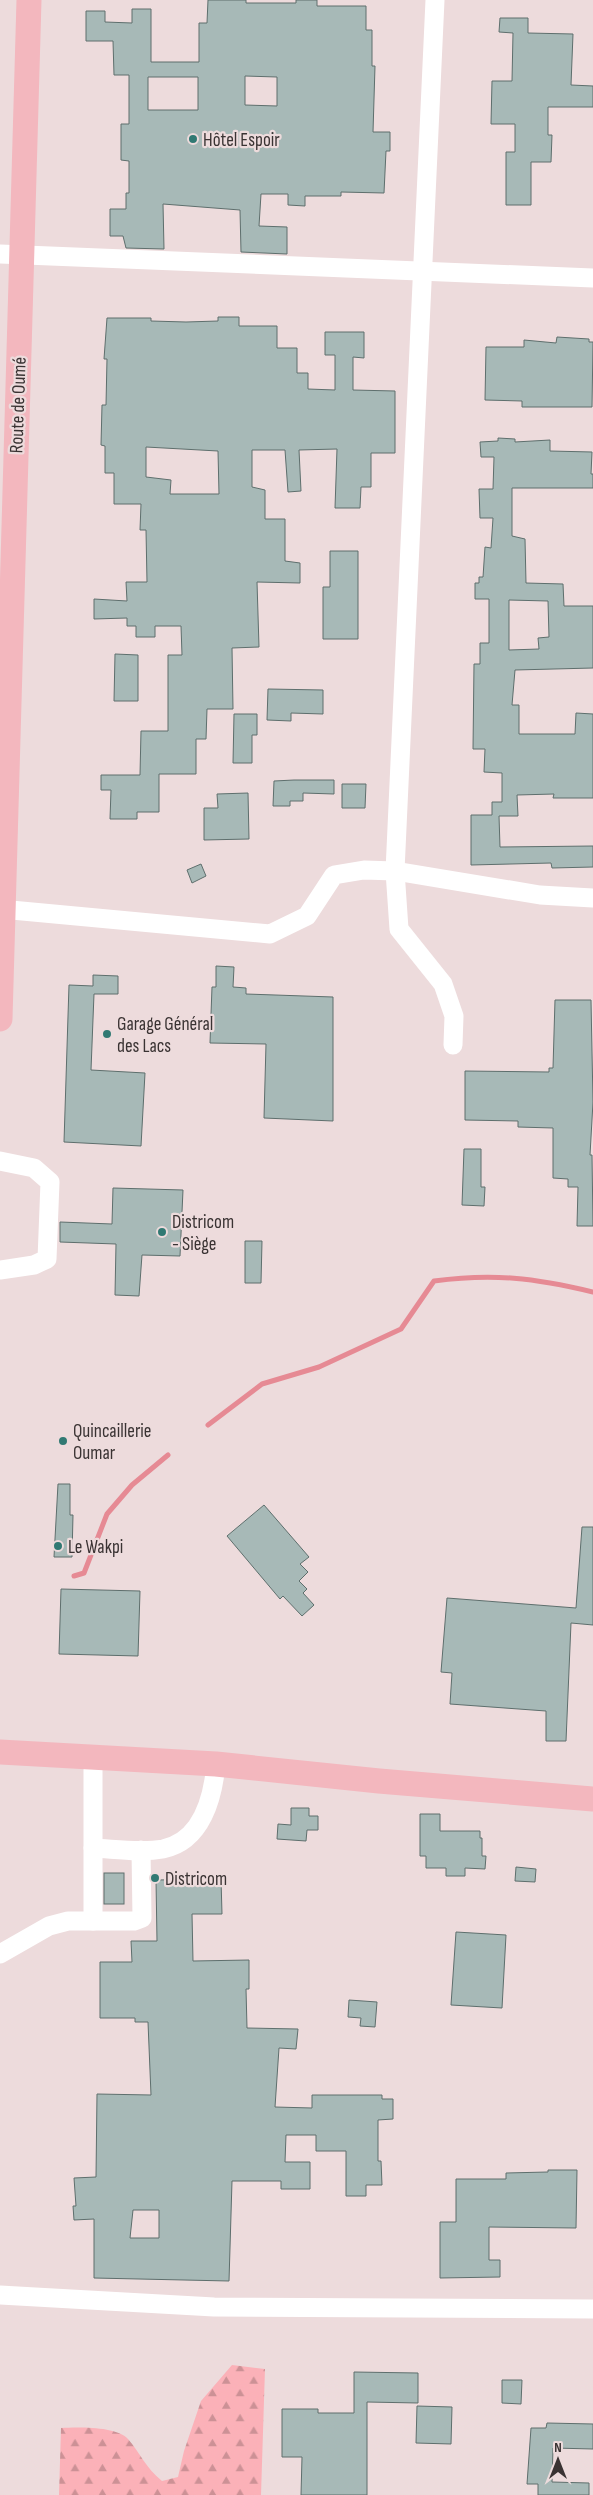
<svg xmlns="http://www.w3.org/2000/svg" width="593" height="2495" font-family="'Sofia Sans Condensed',sans-serif">
<style>
.forest{fill:url(#forest-firs)}
.lines{fill:none;stroke-linecap:round;stroke-linejoin:round}
.stream{stroke:#e68a94;stroke-width:5}
.building{fill:#a7b9b7;stroke:#5e6f6d;fill-rule:evenodd}
.minor{stroke:#fff;stroke-width:19}
.major{stroke:#f3b7be;stroke-width:25}
.poi-dot{fill:#317973;stroke:#eddbdc;stroke-width:2}
.labels{text-anchor:middle;stroke-width:4.5;stroke-linejoin:round;paint-order:stroke}
.poi-label{font-size:19px;fill:#3a3333;stroke:#eddbdc;text-anchor:start}
.street-label{font-size:19px;fill:#3a3333;stroke:#eddbdc}
</style>
<defs>
<pattern id="forest-firs" width="22" height="20" patternUnits="userSpaceOnUse" patternTransform="scale(1.25)"><rect width="22" height="20" fill="#fbb1b8"/><path d="M5 1l3.5 6h-7zM16 11l3.5 6h-7z" fill="#cc9196"/></pattern>
</defs>
<rect width="100%" height="100%" fill="#eddbdc"/>
<path class="forest" d="M232,2365L265,2369L261,2495H59L61,2428C77,2427 117,2426 128,2439C141,2454 145,2467 162,2481L178,2477L184,2451L201,2401Z"/>
<g class="lines">
<g class="stream">
<path d="M208,1425L262,1384L319,1367L401,1329L434,1281C493,1273 535,1278 593,1292"/>
<polyline points="74,1576 84,1573 107,1514 132,1485 168,1455"/>
</g>
</g>
<g class="building">
<path d="M208,0H246V3H296V0H317V6H366V30H372V66H375L373,132H390V151H386L384,193L341,192V196H305V206L288,205V194H261L259,226L287,227V254L241,252L240,210L163,204L164,249L126,248L123,236H110V209H126V193H129V161L121,160V124H129V75H114L113,41H86V11H105V22L132,23V9H151V62H199V23H207ZM245,76L277,77V106L245,105ZM148,77H198V110H148Z"/>
<polygon points="500,18 528,18 528,33 573,34 571,85 593,86 593,107 548,107 548,135 552,135 551,162 531,162 531,205 506,205 506,152 515,152 515,124 491,124 492,81 512,81 513,33 499,32"/>
<path d="M218,317H239V326H277V348H297V373H308V389L335,390V355H325V332H364V358L353,357V390L395,391V453H371V487H361L360,508H335L337,449L299,450L301,491L288,492L285,450H252V487L265,490V519H285V561L300,563V583L257,582L259,647L232,648L233,709H207L206,739H196V774H159V812H137V819H110L111,790H101V775H140L141,731H168V655H182L181,626H155V637H136V626H127V618L94,619V599L127,601L126,582H147L146,530H140L141,504H114V473H105V446L101,445L102,405H106L107,359H104L107,318H151V321L186,322L218,321ZM146,447L218,451L219,494H170L171,480L146,477Z"/>
<polygon points="557,337 589,339 589,342 593,342 592,407 522,407 522,401 485,400 486,347 524,347 524,340 556,343"/>
<path d="M498,438L515,439V442L550,440V451L592,452L591,474H593V488H512V536L525,539L526,583L563,584L564,606H593V668L515,670L512,705H519V734H575L576,713L593,714V798H553L554,794L517,795L518,816H499L500,847L593,846V867L552,868L551,863L471,865V815H492V802H502V773L484,772L485,749H473L474,664H480V643H489V599H475V583H479V577H483L485,547L491,548L493,518H480L479,489H493L494,457H481L480,442L498,441ZM509,600L548,601L549,637L538,638L539,649L509,650Z"/>
<polygon points="330,551 358,551 358,639 323,639 323,587 330,587"/>
<polygon points="115,654 138,655 138,701 114,701"/>
<polygon points="268,689 323,690 323,714 291,713 291,721 267,720"/>
<polygon points="234,714 257,714 257,735 252,735 252,763 233,763"/>
<polygon points="294,780 334,780 334,794 303,793 303,801 290,801 290,806 273,806 274,781"/>
<polygon points="342,784 366,784 365,808 342,808"/>
<polygon points="248,793 249,839 204,840 204,808 218,808 217,794"/>
<polygon points="201,864 206,876 192,883 187,870"/>
<polygon points="216,966 234,967 233,987 246,988 246,994 333,997 333,1121 264,1118 266,1044 210,1043 212,987 216,987"/>
<polygon points="93,975 118,976 118,994 94,994 91,1070 145,1073 141,1146 64,1142 69,985 93,986"/>
<polygon points="555,1000 591,1000 593,1102 590,1155 592,1155 593,1226 577,1226 578,1187 568,1187 568,1179 553,1178 553,1128 518,1127 518,1121 465,1120 465,1071 549,1072 549,1068 553,1068"/>
<polygon points="464,1149 481,1149 481,1187 485,1187 484,1206 462,1205"/>
<polygon points="113,1188 183,1190 180,1256 142,1255 139,1296 115,1295 116,1244 60,1242 60,1222 112,1224"/>
<polygon points="245,1241 262,1241 261,1283 245,1283"/>
<polygon points="58,1484 70,1484 70,1515 73,1515 72,1557 54,1557"/>
<polygon points="264,1505 309,1557 300,1564 308,1572 299,1581 307,1589 303,1593 314,1605 302,1616 283,1596 280,1599 227,1536"/>
<polygon points="582,1527 593,1527 593,1625 571,1623 566,1741 546,1741 546,1711 450,1704 452,1673 441,1672 447,1598 576,1608"/>
<polygon points="61,1589 140,1591 138,1656 59,1654"/>
<polygon points="291,1808 309,1808 309,1816 318,1816 318,1830 307,1830 306,1841 277,1839 278,1824 291,1825"/>
<polygon points="420,1814 440,1814 440,1831 480,1831 480,1838 482,1838 482,1856 486,1856 485,1869 465,1868 465,1876 446,1876 446,1868 426,1868 426,1856 420,1856"/>
<polygon points="516,1867 536,1869 535,1882 515,1881"/>
<rect x="104" y="1873" width="20" height="31"/>
<path d="M221,1879L222,1914H192L193,1961L249,1960V1989H246L247,2028L298,2029L296,2049L279,2048L275,2107L312,2108V2095H382V2099H393V2119L378,2120V2161H381L382,2185H366V2196H346V2151H316V2135H286L285,2162H310V2189H281V2181H232L229,2281L94,2278V2219L74,2220L73,2206H76L74,2178L96,2177L97,2094L151,2095L148,2022H135V2018H100V1962H132L131,1941H157L156,1880ZM133,2210H159V2238H130Z"/>
<polygon points="456,1932 506,1935 502,2008 451,2005"/>
<polygon points="349,2000 377,2002 375,2027 360,2026 361,2018 348,2017"/>
<polygon points="548,2170 577,2170 576,2228 489,2227 489,2260 500,2260 500,2277 440,2278 440,2222 456,2222 456,2179 506,2179 506,2173 548,2172"/>
<polygon points="354,2372 418,2373 418,2403 367,2402 367,2495 301,2495 302,2457 282,2457 282,2409 318,2409 318,2413 354,2413"/>
<polygon points="502,2380 522,2380 521,2404 502,2403"/>
<polygon points="417,2406 452,2407 451,2444 416,2443"/>
<polygon points="547,2423 593,2424 593,2449 553,2448 552,2482 589,2483 589,2495 538,2495 538,2484 527,2484 531,2428 546,2428"/>
</g>
<g class="lines">
<g class="minor">
<polyline points="435,0 395,871 399,929 443,984 454,1016 453,1045"/>
<polyline points="0,254 593,278"/>
<polyline points="0,909 270,934 307,916 334,875 364,870 395,871 540,895 593,898"/>
<polyline points="0,1161 34,1168 50,1182 47,1259 34,1265 0,1270"/>
<polyline points="93,1757 93,1921"/>
<path d="M93,1848C115,1849 141,1853 163,1849C202,1841 213,1797 216,1764"/>
<polyline points="0,1954 49,1926 68,1921 134,1921 142,1918 141,1850"/>
<polyline points="0,2295 214,2307 593,2309"/>
</g>
<g class="major">
<polyline points="0,1019 29,0"/>
<polyline points="0,1752 216,1764 379,1781 593,1799"/>
</g>
</g>
<g class="poi-dot">
<circle cx="193" cy="139" r="5"/>
<circle cx="107" cy="1034" r="5"/>
<circle cx="162" cy="1232" r="5"/>
<circle cx="63" cy="1441" r="5"/>
<circle cx="58" cy="1546" r="5"/>
<circle cx="155" cy="1878" r="5"/>
</g>
<g class="labels">
<g class="poi-label">
<text x="203" y="146">Hôtel Espoir</text>
<text x="117" y="1030">Garage Général<tspan x="117" dy="22">des Lacs</tspan></text>
<text x="172" y="1228">Districom<tspan x="172" dy="22">- Siège</tspan></text>
<text x="73" y="1437">Quincaillerie<tspan x="73" dy="22">Oumar</tspan></text>
<text x="68" y="1553">Le Wakpi</text>
<text x="165" y="1885">Districom</text>
</g>
<g class="street-label">
<text transform="translate(17 405) rotate(-88)" y="7">Route de Oumé</text>
</g>
</g>
<g transform="translate(558 2460)" stroke="#eddbdc" stroke-width="4" paint-order="stroke">
<path d="M0-4L9 19L0 12L-9 19Z" fill="#3a3333"/>
<text y="-8" font-size="14" font-weight="bold" text-anchor="middle" fill="#3a3333">N</text>
</g>
</svg>
